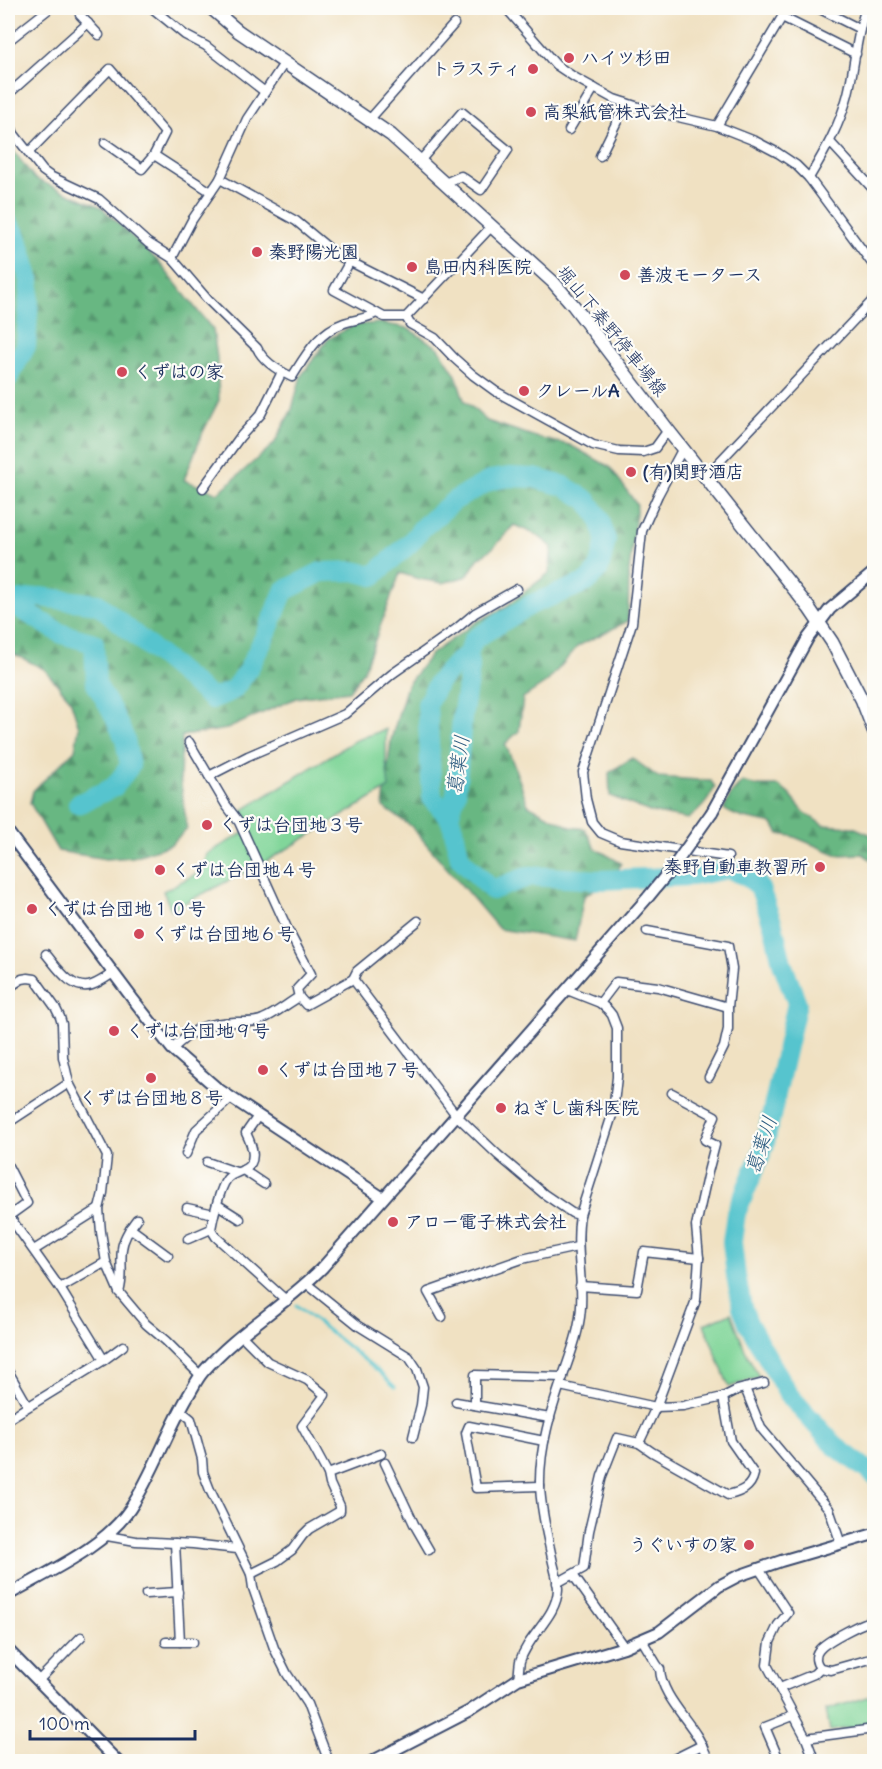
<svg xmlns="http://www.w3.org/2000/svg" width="882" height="1769" font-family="Delius,'Klee One',sans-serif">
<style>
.forest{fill:url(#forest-firs);stroke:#427370;stroke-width:1.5}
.park{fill:#81d69a;stroke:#4e827c;stroke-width:1.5}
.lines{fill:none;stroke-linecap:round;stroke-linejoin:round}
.stream{stroke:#57c4ce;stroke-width:3}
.river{stroke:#57c4ce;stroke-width:20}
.minor-casing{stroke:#3b4a6d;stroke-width:11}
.tertiary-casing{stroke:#3b4a6d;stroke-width:14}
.secondary-casing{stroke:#3b4a6d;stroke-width:15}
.minor{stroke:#fff;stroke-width:8}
.tertiary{stroke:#fff;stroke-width:10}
.secondary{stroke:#fff;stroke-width:12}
.tertiary-bridge-casing{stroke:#3b4a6d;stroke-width:14;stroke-linecap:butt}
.tertiary-bridge{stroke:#fff;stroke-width:10}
.poi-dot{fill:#d1495b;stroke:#fdfcf7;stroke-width:2}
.labels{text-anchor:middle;stroke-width:4.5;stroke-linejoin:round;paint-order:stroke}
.poi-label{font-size:18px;font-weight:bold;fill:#1b2f5e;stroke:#fdfcf7;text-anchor:start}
.street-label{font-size:18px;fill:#1b2f5e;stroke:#fdfcf7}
.water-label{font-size:20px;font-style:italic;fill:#2d5c80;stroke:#fdfcf7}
</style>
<defs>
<pattern id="forest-firs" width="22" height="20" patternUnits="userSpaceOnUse" patternTransform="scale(1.5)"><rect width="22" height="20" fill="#68b782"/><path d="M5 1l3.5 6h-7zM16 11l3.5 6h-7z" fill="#55956e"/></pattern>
</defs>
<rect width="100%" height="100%" fill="#fdfcf7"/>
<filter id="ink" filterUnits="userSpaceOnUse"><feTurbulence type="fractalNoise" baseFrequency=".0167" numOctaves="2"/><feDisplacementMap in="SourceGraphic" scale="12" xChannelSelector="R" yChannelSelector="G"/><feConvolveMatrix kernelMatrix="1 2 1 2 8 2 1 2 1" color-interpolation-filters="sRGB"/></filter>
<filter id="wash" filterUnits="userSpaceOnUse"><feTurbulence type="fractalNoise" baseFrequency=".008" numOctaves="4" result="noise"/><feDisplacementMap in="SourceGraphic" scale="24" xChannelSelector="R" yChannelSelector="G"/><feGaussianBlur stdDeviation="1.35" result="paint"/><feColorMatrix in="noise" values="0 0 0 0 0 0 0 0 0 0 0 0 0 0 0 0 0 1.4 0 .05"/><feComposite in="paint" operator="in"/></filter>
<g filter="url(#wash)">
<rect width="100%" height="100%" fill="#f0e1c2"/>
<g class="forest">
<path d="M8,144L35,179L101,207L157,260L213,330L217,358L219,400L202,434L184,480L218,493L274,444L292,409L301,376L328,339L354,325L381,323L407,328L439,348L456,375L464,400L487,421L542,439L570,445L610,467L637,505L629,572L628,621L578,646L547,682L523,698L519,731L505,744C515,764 520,784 528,805L570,827L585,829L595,848L621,863L616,875L584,896L575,941L499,929L411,826L383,807L391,740L407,685L431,654L478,621L504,608L549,573L552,547L537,535L514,525L494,547L478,559L467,576L443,583L419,579L400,573L364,670L349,691L296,698L227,729L182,736L180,777L187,829L170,845L133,857L106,859L58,851L30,803L33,791L75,750L79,727L70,699L44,669L8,651Z"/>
<path d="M632,758L658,777L711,781L715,787C708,801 701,810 688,819L650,812L610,796L609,773Z"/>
<path d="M742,782L757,786H779L790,795L804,812L823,825L853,827L874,836V862L863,854L838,855L792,836L779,834L773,824C757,820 737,819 724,809L731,794Z"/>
</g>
<g class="park">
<polygon points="386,729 386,762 389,788 265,862 171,910 163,891 202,871 207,854 250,829 243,810 354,741"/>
<polygon points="731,1313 745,1350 759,1377 729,1387 704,1324"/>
<polygon points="874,1695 874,1724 830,1731 826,1710"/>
</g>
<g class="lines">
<polyline class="stream" points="296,1305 377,1370 395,1387"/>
<g class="river">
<polyline points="8,223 17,236 30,281 26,346 8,378"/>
<polyline points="8,601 9,602 40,597 98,604 212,699 233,690 248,670 267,632 284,591 321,572 354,571 373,576 410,543 423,527 455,500 491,480 510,477 534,478 564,486 587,500 599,517 606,540 599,569 587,582 532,604 474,639 467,655 470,667 462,718 456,793 449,817 453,827 460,858 492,890 530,876 600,880 692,876 729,869 746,876 759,886 773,925 782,963 797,1003 764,1147 736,1213 732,1242 736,1276 742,1307 748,1323 788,1394 835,1446 874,1475"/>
<polyline points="9,602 62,634 94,643 96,684 112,711 125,739 130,766 114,787 78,804"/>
<polyline points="449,817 432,798 427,704 438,683 456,663 467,655"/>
</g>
</g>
</g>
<g filter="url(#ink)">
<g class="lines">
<defs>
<g id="minor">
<polyline points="152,8 185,35 206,46 265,92"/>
<polyline points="506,8 556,65 574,77 614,99 648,110 717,126 755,141 778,153 796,165 809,178 874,266"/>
<polyline points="818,8 860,29"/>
<polyline points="80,15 99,35"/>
<polyline points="8,41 50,8"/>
<polyline points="8,91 13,90 88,23"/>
<path d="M8,119L14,134L43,171L50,176L99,199L148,243L172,258L208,300L257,348C263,361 279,371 292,377C306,355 318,332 344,323C355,319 367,319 376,313"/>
<polyline points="370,119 454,24"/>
<polyline points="717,126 782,17 856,54"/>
<polyline points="569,130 594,88"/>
<polyline points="830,142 874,190"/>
<polyline points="29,152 110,69 165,133 154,155 142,169 105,143"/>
<polyline points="154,155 211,192"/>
<polyline points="600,156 626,103"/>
<polyline points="420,161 462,112 508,150 481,190 461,176 445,183"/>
<path d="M809,178C825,151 840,125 848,94C855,65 856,35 866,8"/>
<polyline points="220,179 296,221 337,255 424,299"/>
<polyline points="172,258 192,220 220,179 247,119 285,62"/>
<polyline points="350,261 334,290 384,317 406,317 492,226"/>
<polyline points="406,317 410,324 435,338 454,358 473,375 495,391 593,445 619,451 643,452 655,448 668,430"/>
<polyline points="683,448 658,495 642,531 632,623 583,772 586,799 592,822 601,833 620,841 728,857"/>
<polyline points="705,477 874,299"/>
<polyline points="203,488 240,437 261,414 282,372"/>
<polyline points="189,742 226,805 239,822 287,928 311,974 297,989 299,997 306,1005 353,979 357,971 418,921"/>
<polyline points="209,776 248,756 345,714 392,674 456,629 475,613 517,589"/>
<polyline points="647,931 728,946 732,969 728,1007 728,1029 724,1047 709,1077"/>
<path d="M46,954C57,967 72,992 92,985C100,982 107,977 113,973"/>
<polyline points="353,979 456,1115 498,1155 544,1194 572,1213 580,1215"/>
<polyline points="8,988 22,979 28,978 35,979 55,1007 60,1017 62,1024 63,1057 69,1083 107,1156 103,1193 99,1209 101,1232 106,1262 119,1292 146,1324 166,1341 200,1375"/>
<polyline points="600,1003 616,982 658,987 728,1007"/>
<path d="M172,1049C196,1028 202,1023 235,1022C244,1022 255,1023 263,1019C275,1014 287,1004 299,997"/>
<path d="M258,1116L246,1133C252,1145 259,1163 243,1170C237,1173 231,1174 227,1179C220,1188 213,1217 211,1229L216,1237L287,1301"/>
<polyline points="8,1123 69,1083"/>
<polyline points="186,1154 196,1130 231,1098"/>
<polyline points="207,1162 236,1172"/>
<polyline points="8,1166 27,1203 9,1216 60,1288 104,1360"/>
<polyline points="243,1170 264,1184"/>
<polyline points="218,1205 240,1219"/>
<polyline points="187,1208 214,1214"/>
<polyline points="130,1228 168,1256"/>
<polyline points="188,1239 211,1229"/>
<polyline points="34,1250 99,1209"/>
<polyline points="307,1284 359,1326 409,1357 417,1369 423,1387 421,1405 413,1437"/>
<polyline points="580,1286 637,1290 644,1252 699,1258"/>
<polyline points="60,1288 106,1262"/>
<path d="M119,1292C124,1277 120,1264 122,1249C123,1238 130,1228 137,1219"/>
<polyline points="442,1317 428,1292 522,1259 577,1247"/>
<polyline points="241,1335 268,1362 307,1380 325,1395 302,1426 328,1474 330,1484 340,1506 340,1511 309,1529 303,1535 292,1550 277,1561 251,1574"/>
<polyline points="8,1371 28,1406"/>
<polyline points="560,1386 656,1407 683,1406 710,1400 723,1397 737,1390 764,1383"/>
<polyline points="745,1388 761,1428 829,1509 841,1544"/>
<polyline points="456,1402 550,1418"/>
<polyline points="475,1404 475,1375 563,1377"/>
<polyline points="180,1410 191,1419 202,1459 203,1472 210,1490 251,1574 253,1588 274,1648 287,1674 307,1704 329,1762"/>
<polyline points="8,1419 104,1360 123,1346"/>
<polyline points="639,1443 656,1407 696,1300 699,1258 696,1226 708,1172 715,1145 705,1140 715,1116 672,1093"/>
<polyline points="385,1463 414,1524 429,1550"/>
<polyline points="328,1474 381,1454"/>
<polyline points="540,1486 476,1488 466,1433 469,1426 544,1441"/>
<polyline points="107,1536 136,1541 193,1544 237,1549"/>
<polyline points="175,1543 180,1642"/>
<polyline points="759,1569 788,1613 778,1625 770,1642 767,1665 806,1738 815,1762"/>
<polyline points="573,1575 624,1647"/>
<path d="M557,1583L584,1568L589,1531L602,1476L617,1438L639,1443L652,1452L728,1495C741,1492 751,1488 754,1474L731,1441L723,1397"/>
<polyline points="146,1594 178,1592"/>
<path d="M642,1640L657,1665L660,1669C661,1693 684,1715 697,1736C702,1744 705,1753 710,1762"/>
<polyline points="166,1642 193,1642"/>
<path d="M820,1668C816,1663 814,1656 819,1650C826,1641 863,1622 874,1620"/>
<polyline points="820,1668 831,1670 874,1658"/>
<path d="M518,1679C519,1673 519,1666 520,1661C528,1635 557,1617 558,1589C558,1579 554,1568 552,1558C547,1534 541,1511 540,1486C539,1448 551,1411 563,1376C569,1358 576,1341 579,1323C586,1288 574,1251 580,1215L613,1112L617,1077V1028L612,1015L608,1010L600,1003L567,990"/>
<polyline points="38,1681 81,1637"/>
<polyline points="780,1688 814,1674 820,1668"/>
<polyline points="806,1738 874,1729"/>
<polyline points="668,1762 702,1745"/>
<polyline points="780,1762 765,1727 793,1716"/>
</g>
<g id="tertiary">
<polyline points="712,812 808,638 830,609 874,572"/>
<polyline points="8,832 132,998 172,1049 218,1089 383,1198"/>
<path d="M8,1595C47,1572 104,1548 130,1509C153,1474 167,1432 188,1396C193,1388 197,1379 203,1372C237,1332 285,1306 323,1267L649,896"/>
<polyline points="8,1650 118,1762"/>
<polyline points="371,1762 468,1712 518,1679 624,1647 659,1632 719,1586 738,1576 781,1561 874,1534"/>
</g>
<polyline id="secondary" points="211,8 238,31 391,135 553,282 573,305 668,430 809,608 832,642 862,700 874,731"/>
</defs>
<use href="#minor" class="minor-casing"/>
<use href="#tertiary" class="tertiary-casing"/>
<use href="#secondary" class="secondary-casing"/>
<use href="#minor" class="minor"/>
<use href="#tertiary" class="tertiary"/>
<use href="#secondary" class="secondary"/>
<defs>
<polyline id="tertiary-bridge" points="649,896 676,863 712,812"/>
</defs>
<use href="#tertiary-bridge" class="tertiary-bridge-casing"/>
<use href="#tertiary-bridge" class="tertiary-bridge"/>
</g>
</g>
<g class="poi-dot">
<circle cx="569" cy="58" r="6"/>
<circle cx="533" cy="69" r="6"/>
<circle cx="531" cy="112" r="6"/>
<circle cx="257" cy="252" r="6"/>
<circle cx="412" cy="267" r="6"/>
<circle cx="625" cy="275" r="6"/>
<circle cx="122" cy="372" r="6"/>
<circle cx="524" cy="391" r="6"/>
<circle cx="631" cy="472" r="6"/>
<circle cx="207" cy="825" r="6"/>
<circle cx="820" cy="867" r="6"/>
<circle cx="160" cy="870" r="6"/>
<circle cx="32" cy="909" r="6"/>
<circle cx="139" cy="934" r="6"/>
<circle cx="114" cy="1031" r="6"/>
<circle cx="263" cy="1070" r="6"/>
<circle cx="151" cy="1078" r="6"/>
<circle cx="501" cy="1108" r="6"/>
<circle cx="393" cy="1222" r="6"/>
<circle cx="749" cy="1545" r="6"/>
</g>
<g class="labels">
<g class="poi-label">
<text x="581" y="64">ハイツ杉田</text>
<text x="521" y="75" text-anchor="end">トラスティ</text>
<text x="543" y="118">高梨紙管株式会社</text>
<text x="269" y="258">秦野陽光園</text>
<text x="424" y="273">島田内科医院</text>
<text x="637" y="281">善波モータース</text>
<text x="134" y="378">くずはの家</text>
<text x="536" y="397">クレールA</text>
<text x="643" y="478">(有)関野酒店</text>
<text x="219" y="831">くずは台団地３号</text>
<text x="808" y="873" text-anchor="end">秦野自動車教習所</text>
<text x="172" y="876">くずは台団地４号</text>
<text x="44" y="915">くずは台団地１０号</text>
<text x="151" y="940">くずは台団地６号</text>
<text x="126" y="1037">くずは台団地９号</text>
<text x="275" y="1076">くずは台団地７号</text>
<text x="151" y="1104" text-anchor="middle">くずは台団地８号</text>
<text x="513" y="1114">ねぎし歯科医院</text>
<text x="405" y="1228">アロー電子株式会社</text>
<text x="737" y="1551" text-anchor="end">うぐいすの家</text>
</g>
<g class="street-label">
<text transform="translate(612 331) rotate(51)" y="6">堀山下秦野停車場線</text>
</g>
<g class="water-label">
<text transform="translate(458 765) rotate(-82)" y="7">葛葉川</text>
<text transform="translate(761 1145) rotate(-72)" y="7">葛葉川</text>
</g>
</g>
<rect width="882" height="1769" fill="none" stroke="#fdfcf7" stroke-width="30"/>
<path d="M30 1730v9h165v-9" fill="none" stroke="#1b2f5e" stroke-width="3"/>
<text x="39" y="1730" font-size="18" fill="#1b2f5e" stroke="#fdfcf7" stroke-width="4.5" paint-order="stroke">100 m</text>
</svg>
